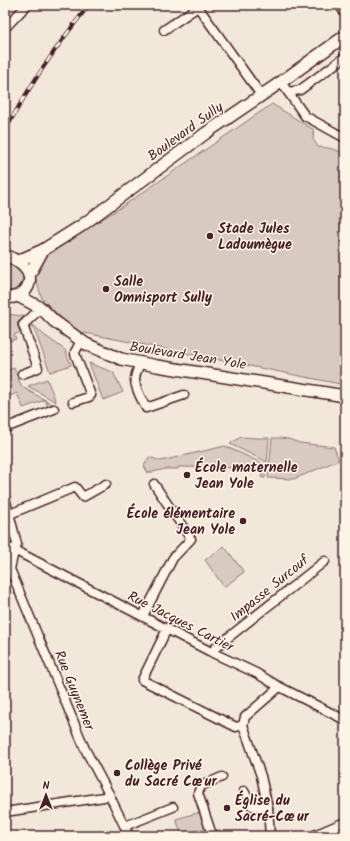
<svg xmlns="http://www.w3.org/2000/svg" width="350" height="841" font-family="Kalam,sans-serif">
<style>
.green{fill:#d8cac0;stroke:#917476}
.lines{fill:none;stroke-linecap:round;stroke-linejoin:round}
.minor-casing{stroke:#4a1f2b;stroke-width:11}
.major-casing{stroke:#4a1f2b;stroke-width:14}
.minor{stroke:#fcf5e5;stroke-width:8}
.major{stroke:#fcf5e5;stroke-width:11}
.rail-casing{stroke:#4a1f2b;stroke-width:4}
.rail{stroke:#fcf5e5;stroke-width:2.5;stroke-dasharray:8;stroke-linecap:butt}
.poi-dot{fill:#4a1f2b;stroke:#fcf5e5;stroke-width:1.5}
.labels{text-anchor:middle;stroke-width:3;stroke-linejoin:round;paint-order:stroke}
.street-label{font-size:14px;fill:#4a1f2b;stroke:#fcf5e5}
.poi-label{font-size:14px;font-weight:bold;fill:#4a1f2b;stroke:#fcf5e5;text-anchor:start}
</style>
<rect width="100%" height="100%" fill="#f1e8da"/>
<filter id="ink" filterUnits="userSpaceOnUse"><feTurbulence type="fractalNoise" baseFrequency=".025" numOctaves="2"/><feDisplacementMap in="SourceGraphic" scale="8" xChannelSelector="R" yChannelSelector="G"/><feConvolveMatrix kernelMatrix="1 2 1 2 8 2 1 2 1" color-interpolation-filters="sRGB"/></filter>
<g filter="url(#ink)">
<g class="green">
<polygon points="272,104 314,130 313,139 318,147 329,148 345,153 345,385 75,331 42,299 31,263 120,208"/>
<path d="M5,259L22,271C25,284 19,288 8,293L5,292Z"/>
<polygon points="5,314 24,316 17,323 20,332 14,335 16,339 6,342 7,344 5,345"/>
<polygon points="31,323 44,335 65,350 71,365 50,372 33,326 28,328 27,327"/>
<polygon points="89,363 99,367 113,372 123,392 103,400"/>
<polygon points="14,368 22,387 56,406 49,409 45,400 23,408 17,393 5,398 5,369 6,371"/>
<polygon points="47,379 56,402 28,386"/>
<polygon points="241,437 257,438 269,438 267,462 230,444"/>
<polygon points="272,438 280,438 288,439 300,443 334,447 339,460 294,479 268,478"/>
<polygon points="225,446 266,465 265,478 262,478 261,468 178,467 178,469 166,469 148,473 144,466 149,457 161,461"/>
<polygon points="224,546 244,572 224,587 205,560"/>
<polygon points="200,812 205,828 182,836 176,819"/>
</g>
<g class="lines">
<defs>
<g id="minor">
<polyline points="198,5 198,7 261,95"/>
<polyline points="339,5 345,13"/>
<polyline points="5,28 27,5"/>
<polyline points="164,30 198,7"/>
<polyline points="281,82 288,92 300,90 345,57"/>
<polyline points="288,92 305,116 345,138"/>
<path d="M140,363C138,369 135,374 135,380C135,389 142,400 146,408L184,395"/>
<polyline points="22,374 38,368 23,325 41,308"/>
<polyline points="73,402 89,397 91,395 90,393 75,354 75,352 81,341"/>
<polyline points="5,428 54,409"/>
<polyline points="5,498 17,544 13,556 10,569 85,749 109,794 129,836"/>
<polyline points="10,514 75,487 83,497 106,484"/>
<polyline points="5,546 22,554 213,653 256,673 278,686 345,720"/>
<polyline points="143,616 173,558 191,539 154,484"/>
<polyline points="167,629 142,680 236,727 243,725"/>
<polyline points="213,653 215,648 325,561"/>
<polyline points="244,791 252,806 268,808"/>
<polyline points="5,812 104,797 109,794"/>
<polyline points="125,826 173,807"/>
<polyline points="216,836 211,832 198,793 201,786 222,777"/>
<polyline points="270,836 268,808 261,776 243,725 245,717 277,689 278,686"/>
<polyline points="312,836 345,822"/>
</g>
<g id="major">
<path d="M5,255C12,258 19,261 24,267C38,281 23,301 5,297"/>
<polyline points="18,261 43,250 81,226 206,133 281,82 345,36"/>
<polyline points="29,275 43,250"/>
<polyline points="18,296 41,308 54,321 86,344 121,359 157,366 345,396"/>
</g>
</defs>
<use href="#minor" class="minor-casing"/>
<use href="#major" class="major-casing"/>
<use href="#minor" class="minor"/>
<use href="#major" class="major"/>
<defs>
<path id="rail" d="M5,131C29,86 57,45 89,5"/>
</defs>
<use href="#rail" class="rail-casing"/>
<use href="#rail" class="rail"/>
</g>
</g>
<g class="poi-dot">
<circle cx="210" cy="236" r="4"/>
<circle cx="106" cy="289" r="4"/>
<circle cx="187" cy="475" r="4"/>
<circle cx="243" cy="521" r="4"/>
<circle cx="117" cy="773" r="4"/>
<circle cx="227" cy="808" r="4"/>
</g>
<g class="labels">
<g class="street-label">
<text transform="translate(185 131) rotate(-36)" y="5">Boulevard Sully</text>
<text transform="translate(188 355) rotate(9)" y="5">Boulevard Jean Yole</text>
<text transform="translate(269 588) rotate(-39)" y="5">Impasse Surcouf</text>
<text transform="translate(181 621) rotate(27)" y="5">Rue Jacques Cartier</text>
<text transform="translate(75 690) rotate(68)" y="5">Rue Guynemer</text>
</g>
<g class="poi-label">
<text x="218" y="233">Stade Jules<tspan x="218" dy="16">Ladoumègue</tspan></text>
<text x="114" y="286">Salle<tspan x="114" dy="16">Omnisport Sully</tspan></text>
<text x="195" y="472">École maternelle<tspan x="195" dy="16">Jean Yole</tspan></text>
<text x="235" y="518" text-anchor="end">École élémentaire<tspan x="235" dy="16">Jean Yole</tspan></text>
<text x="125" y="770">Collège Privé<tspan x="125" dy="16">du Sacré Cœur</tspan></text>
<text x="235" y="805">Église du<tspan x="235" dy="16">Sacré-Cœur</tspan></text>
</g>
</g>
<rect width="350" height="841" fill="none" stroke="#fcf5e5" stroke-width="20"/>
<rect x="10" y="10" width="330" height="821" fill="none" stroke="#4a1f2b" stroke-width="1.5" filter="url(#ink)"/>
<g transform="translate(46 795)" stroke="#fcf5e5" stroke-width="3" paint-order="stroke">
<path d="M0-3L7 15L0 10L-7 15Z" fill="#4a1f2b"/>
<text y="-6" font-size="11" font-weight="bold" text-anchor="middle" fill="#4a1f2b">N</text>
</g>
</svg>
